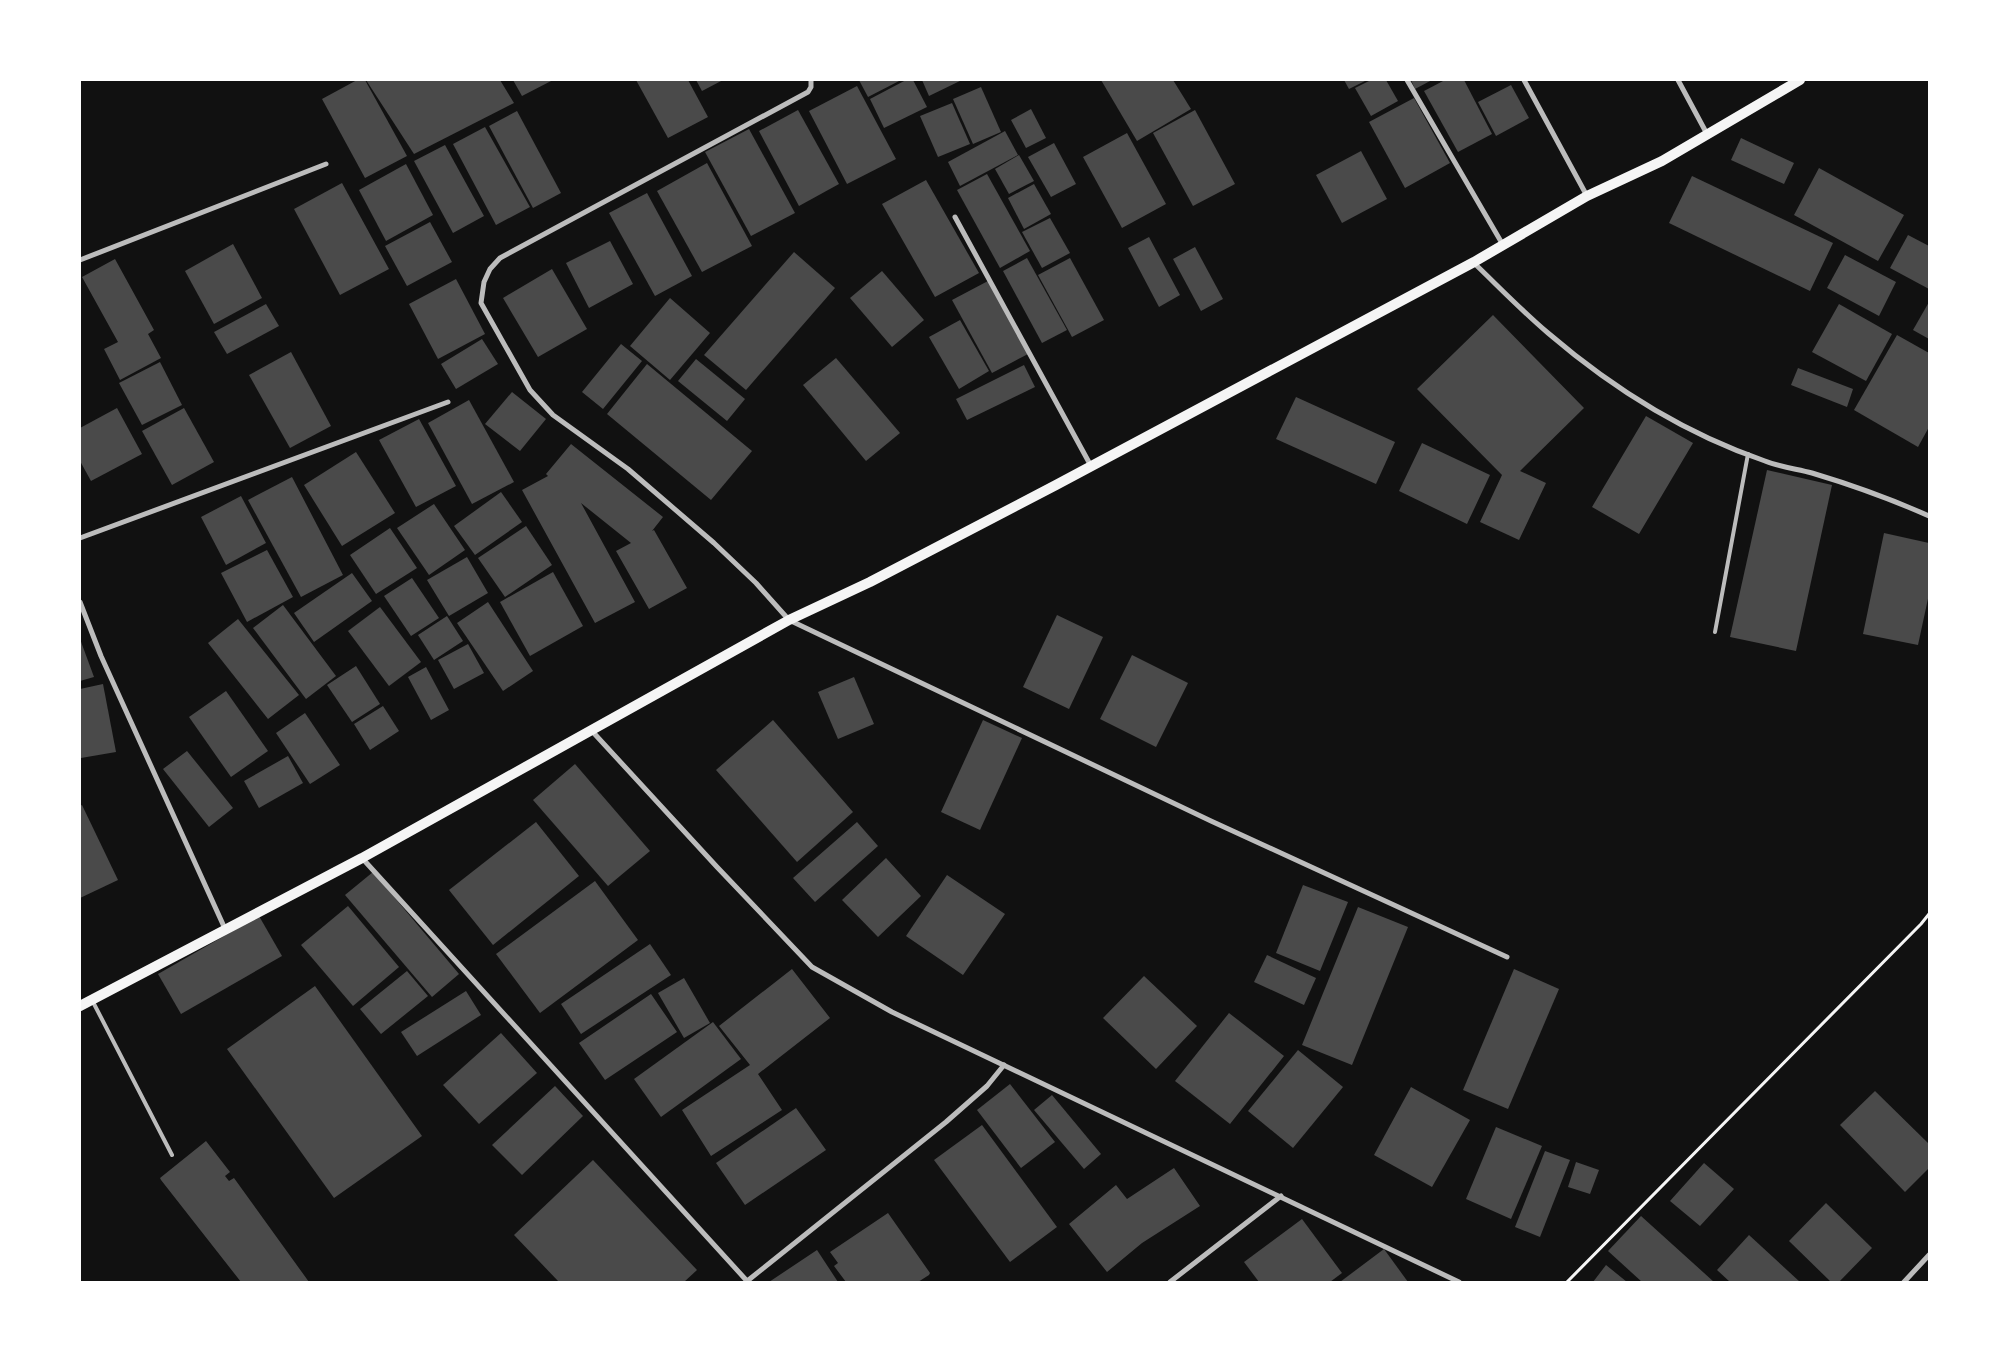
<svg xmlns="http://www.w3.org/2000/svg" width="2009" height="1362" font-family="Spectral,serif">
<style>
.building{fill:#4a4a4a}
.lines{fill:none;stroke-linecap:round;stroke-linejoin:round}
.path{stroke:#f5f5f5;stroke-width:3}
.service{stroke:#bcbcbc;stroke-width:4}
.minor{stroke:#bcbcbc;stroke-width:5}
.secondary{stroke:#f5f5f5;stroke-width:10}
</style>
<rect width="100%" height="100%" fill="#111"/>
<g class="building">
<polygon points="357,80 365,80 407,156 365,178 322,99"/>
<polygon points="366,80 500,80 514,103 414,154"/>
<polygon points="513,80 553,80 522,96"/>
<polygon points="636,80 688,80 708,117 668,138"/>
<polygon points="696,80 723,80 702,91"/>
<polygon points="859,80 901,80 868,97"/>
<polygon points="906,80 913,80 927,107 884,128 870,99"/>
<polygon points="922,80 962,80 929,96"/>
<polygon points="1101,80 1173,80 1191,109 1137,141"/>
<polygon points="1344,80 1367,80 1349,89"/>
<polygon points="1371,80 1386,80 1398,101 1371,116 1355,88"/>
<polygon points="1411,80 1432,80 1415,89"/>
<polygon points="1445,80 1464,80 1492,134 1458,152 1424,91"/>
<polygon points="1511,85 1529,118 1496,136 1478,102"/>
<polygon points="857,86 896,159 847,184 809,111"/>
<polygon points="981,87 1001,132 973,144 953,99"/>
<polygon points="1414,98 1450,163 1405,188 1369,122"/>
<polygon points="952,103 970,144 938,157 920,116"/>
<polygon points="1031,109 1046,138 1026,148 1011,120"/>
<polygon points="798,110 839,184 799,206 759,131"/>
<polygon points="1195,110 1235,184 1193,206 1153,133"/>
<polygon points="517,111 561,193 533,208 489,126"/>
<polygon points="485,127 530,207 496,225 453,144"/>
<polygon points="749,129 795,213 751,236 705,152"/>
<polygon points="1005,131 1018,155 960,186 948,162"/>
<polygon points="1127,133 1166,204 1122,228 1083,157"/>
<polygon points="1741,138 1794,163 1784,184 1731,160"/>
<polygon points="1054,143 1076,184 1051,197 1028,157"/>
<polygon points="445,145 484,216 453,233 414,161"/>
<polygon points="1361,151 1387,199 1342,223 1316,175"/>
<polygon points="1019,155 1034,181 1009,194 995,169"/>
<polygon points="707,163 752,246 702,272 657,191"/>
<polygon points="406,164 433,215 386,241 359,190"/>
<polygon points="1819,168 1904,215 1878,261 1794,215"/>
<polygon points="987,174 1030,251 1000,268 957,190"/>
<polygon points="1692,176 1833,243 1810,291 1669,223"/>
<polygon points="926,180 979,273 935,297 882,204"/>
<polygon points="342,183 389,269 340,295 294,209"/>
<polygon points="1034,184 1051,214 1024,229 1008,198"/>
<polygon points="647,193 692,276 655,296 609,213"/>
<polygon points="1050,218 1070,253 1042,268 1022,232"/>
<polygon points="430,222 452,262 407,286 385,246"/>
<polygon points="1908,235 1929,246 1929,289 1890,268"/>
<polygon points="1149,237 1180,295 1159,307 1128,248"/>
<polygon points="610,241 633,284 589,308 566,263"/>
<polygon points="233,244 262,298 214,324 185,271"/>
<polygon points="1195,247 1223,299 1201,311 1173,259"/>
<polygon points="794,252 835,288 746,390 704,355"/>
<polygon points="1845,255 1896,282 1879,316 1827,288"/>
<polygon points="1027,258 1067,330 1042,343 1003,271"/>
<polygon points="1070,258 1104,320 1072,337 1038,275"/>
<polygon points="115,259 154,330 148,334 161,358 120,380 104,349 118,342 82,277"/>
<polygon points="552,269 587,329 538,357 503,298"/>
<polygon points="882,271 924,320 892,347 850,298"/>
<polygon points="456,279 485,334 438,359 409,304"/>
<polygon points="988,281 1028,354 992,373 952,300"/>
<polygon points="670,298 710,333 670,380 630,346"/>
<polygon points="1929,302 1929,339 1913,330"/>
<polygon points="266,304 279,326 227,354 214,332"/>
<polygon points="1839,304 1892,334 1866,381 1812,352"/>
<polygon points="1493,315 1584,408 1520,471 1546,483 1519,540 1480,522 1502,475 1417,389"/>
<polygon points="960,320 989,371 959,389 929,337"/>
<polygon points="1897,335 1929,353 1929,427 1918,447 1854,410"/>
<polygon points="482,339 498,364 456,389 441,364"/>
<polygon points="621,344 642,361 603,409 582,392"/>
<polygon points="291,352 331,426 290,448 249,375"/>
<polygon points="836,358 900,433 866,461 803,385"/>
<polygon points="696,359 745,399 727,421 678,381"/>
<polygon points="160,362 182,405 142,425 119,383"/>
<polygon points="647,364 752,451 711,500 607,414"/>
<polygon points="1024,365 1035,387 967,420 956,399"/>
<polygon points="1798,368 1853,389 1847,407 1791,385"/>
<polygon points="512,392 546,419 520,451 485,424"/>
<polygon points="1296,397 1395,442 1376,484 1276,439"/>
<polygon points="469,400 514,482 472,504 428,423"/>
<polygon points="117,408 142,454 91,481 80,461 80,428"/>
<polygon points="184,408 214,462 172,485 142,431"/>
<polygon points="1646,416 1693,443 1639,534 1592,507"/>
<polygon points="419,419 456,486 416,507 379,440"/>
<polygon points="1422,443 1490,475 1467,524 1399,491"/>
<polygon points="571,444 663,517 652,531 654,530 687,588 649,609 616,551 631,543 581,503 635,602 595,623 522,490 548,476 546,474"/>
<polygon points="356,452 395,513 342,546 304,485"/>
<polygon points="1767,470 1832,485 1796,651 1730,637"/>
<polygon points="292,477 343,575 301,597 248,500"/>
<polygon points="501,492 522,522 475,555 454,526"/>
<polygon points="241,496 266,543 226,565 201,517"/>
<polygon points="434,504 465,550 429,575 397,528"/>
<polygon points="526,526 552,565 505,597 478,558"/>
<polygon points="390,528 417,568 376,594 350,555"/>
<polygon points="1884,533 1929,543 1929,594 1918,645 1863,634"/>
<polygon points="267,550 293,597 247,622 221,573"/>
<polygon points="467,557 488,593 449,616 427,580"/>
<polygon points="553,572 583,626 530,656 500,602"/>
<polygon points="352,573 372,601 314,642 294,613"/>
<polygon points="412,578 439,618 411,636 384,596"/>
<polygon points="488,602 533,671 503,691 457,623"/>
<polygon points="283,605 336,676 306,699 253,628"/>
<polygon points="380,607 421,662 389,686 348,631"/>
<polygon points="1057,615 1103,637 1069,709 1023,687"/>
<polygon points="447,616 463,641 434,660 418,635"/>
<polygon points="238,619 299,695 268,719 208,643"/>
<polygon points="80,639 94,677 80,681"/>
<polygon points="468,644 484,673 454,689 438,660"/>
<polygon points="1132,655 1188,683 1156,747 1100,719"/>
<polygon points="356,666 380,704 352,722 327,685"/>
<polygon points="426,667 449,710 431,720 408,677"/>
<polygon points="854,677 874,724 838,739 818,692"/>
<polygon points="103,684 116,752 81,758 80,689"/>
<polygon points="226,691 268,751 231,777 189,717"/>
<polygon points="383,706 399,731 370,750 354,724"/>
<polygon points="305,713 340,765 310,784 276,733"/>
<polygon points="773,720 853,812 797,862 716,770"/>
<polygon points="983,720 1022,738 980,830 941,812"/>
<polygon points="187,751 233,808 209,827 163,769"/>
<polygon points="288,756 303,783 259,808 244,781"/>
<polygon points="575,764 650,851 608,886 533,800"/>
<polygon points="82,805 118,880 80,898 80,806"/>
<polygon points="536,822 579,876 493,945 449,890"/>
<polygon points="857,822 878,846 815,902 793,878"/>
<polygon points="886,858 921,896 878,937 842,900"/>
<polygon points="373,872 459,974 432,997 345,895"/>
<polygon points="947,875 1005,914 963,975 906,936"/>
<polygon points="595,881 638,940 540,1013 496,954"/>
<polygon points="1303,885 1348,902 1320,971 1276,953"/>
<polygon points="348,906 399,967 353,1006 301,945"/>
<polygon points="1358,907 1408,927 1352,1065 1302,1045"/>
<polygon points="259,916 282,956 181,1014 158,974"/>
<polygon points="650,944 671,975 581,1034 561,1004"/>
<polygon points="1267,955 1316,978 1304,1005 1254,982"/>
<polygon points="792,969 830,1018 758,1074 782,1110 711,1156 682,1110 750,1065 719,1026"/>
<polygon points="1514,969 1559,989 1508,1109 1463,1090"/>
<polygon points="407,971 428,996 381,1034 360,1009"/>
<polygon points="1144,976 1197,1026 1156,1069 1103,1018"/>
<polygon points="684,978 710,1023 684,1038 658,993"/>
<polygon points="315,986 422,1136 334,1198 227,1049"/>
<polygon points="466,991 481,1015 417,1056 401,1032"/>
<polygon points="651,994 677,1032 605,1080 579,1043"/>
<polygon points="1229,1013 1284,1056 1230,1124 1175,1081"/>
<polygon points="713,1022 741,1059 661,1117 634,1079"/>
<polygon points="501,1033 537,1073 479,1124 443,1085"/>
<polygon points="1298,1050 1343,1087 1293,1148 1248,1111"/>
<polygon points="1010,1084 1055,1142 1021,1168 977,1110"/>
<polygon points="555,1086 583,1116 522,1175 492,1145"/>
<polygon points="1411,1087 1470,1120 1432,1187 1374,1155"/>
<polygon points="1875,1091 1929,1144 1929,1168 1905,1192 1840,1125"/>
<polygon points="1052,1095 1101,1154 1084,1169 1034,1110"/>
<polygon points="796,1108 826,1150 745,1205 716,1163"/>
<polygon points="982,1125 1057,1227 1010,1262 934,1160"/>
<polygon points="1496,1127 1542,1146 1511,1219 1466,1199"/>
<polygon points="206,1141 230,1172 225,1176 229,1181 234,1178 309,1282 241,1282 161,1180 160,1178"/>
<polygon points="1545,1151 1570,1160 1540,1237 1515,1227"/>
<polygon points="593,1160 697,1270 684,1282 559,1282 514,1235"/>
<polygon points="1576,1162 1599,1170 1590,1194 1568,1187"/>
<polygon points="1704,1163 1734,1189 1700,1226 1670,1201"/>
<polygon points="1174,1168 1200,1206 1142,1243 1107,1272 1069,1224 1116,1185 1127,1199"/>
<polygon points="1826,1203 1872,1248 1839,1282 1831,1282 1789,1241"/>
<polygon points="888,1213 930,1273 929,1275 918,1282 846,1282 834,1266 838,1263 830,1252"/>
<polygon points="1641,1216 1714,1282 1642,1282 1608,1251"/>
<polygon points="1302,1219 1342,1273 1330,1282 1259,1282 1244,1262"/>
<polygon points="1749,1235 1800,1282 1730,1282 1717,1270"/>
<polygon points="1384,1249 1408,1282 1340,1282"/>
<polygon points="817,1250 838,1282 769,1282"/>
<polygon points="1606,1265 1627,1282 1593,1282"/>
</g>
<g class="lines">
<polyline class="path" points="1567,1282 1921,924 1929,914"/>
<g class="service">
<polyline points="1715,632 1748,454"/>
<polyline points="92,1000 172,1155"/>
</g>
<g class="minor">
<polyline points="811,80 811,87 808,92 500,258 490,269 484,282 481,303 530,390 553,415 628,469 714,543 756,583 789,620 1211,821 1507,957"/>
<polyline points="1407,80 1503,245"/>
<polyline points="1524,80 1587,196"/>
<polyline points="1678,80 1707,134"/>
<polyline points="955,217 1091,466"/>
<polyline points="80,260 326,164"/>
<path d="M1474,263C1498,286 1522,311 1548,333C1611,387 1686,434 1765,461C1780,467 1797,469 1812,473C1852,485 1891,499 1929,516"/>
<polyline points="80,538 448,402"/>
<polyline points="80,602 101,656 226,931"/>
<polyline points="591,730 717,867 812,967 892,1012 1459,1282"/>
<polyline points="362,858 747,1281"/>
<polyline points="746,1282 946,1122 987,1086 1004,1065"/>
<polyline points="1170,1282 1281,1196"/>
<polyline points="1904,1282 1929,1255"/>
</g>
<polyline class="secondary" points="80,1006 362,858 789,620 870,582 1056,485 1474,262 1587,196 1662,161 1800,80"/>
</g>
<rect width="2009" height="1362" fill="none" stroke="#ffffff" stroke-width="162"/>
</svg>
